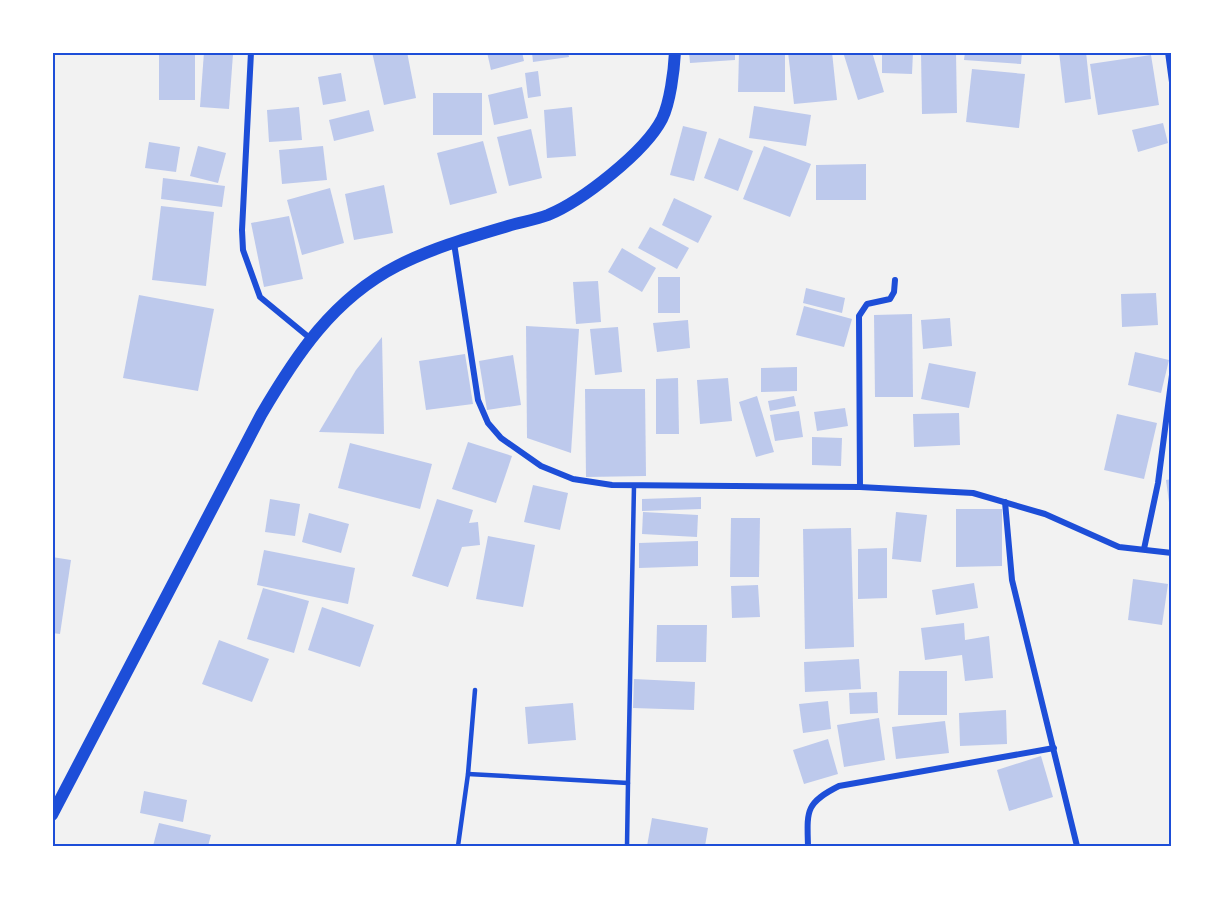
<svg xmlns="http://www.w3.org/2000/svg" width="1224" height="899" font-family="'Fira Sans',sans-serif">
<style>
.building{fill:#bdc9ec}
.lines{fill:none;stroke-linecap:round;stroke-linejoin:round}
.service{stroke:#1d4ed8;stroke-width:4.5}
.minor{stroke:#1d4ed8;stroke-width:6}
.secondary{stroke:#1d4ed8;stroke-width:12}
.neatline{fill:none;stroke:#1d4ed8;stroke-width:2}
</style>
<rect width="100%" height="100%" fill="#f2f2f2"/>
<g class="building">
<rect x="159" y="52" width="36" height="48"/>
<polygon points="204,52 233,54 229,109 200,107"/>
<polygon points="372,52 407,52 416,98 384,105"/>
<polygon points="487,52 522,52 524,61 491,70"/>
<polygon points="532,52 568,52 569,57 533,62"/>
<polygon points="689,52 735,52 735,60 690,63"/>
<polygon points="739,52 785,52 785,92 738,92"/>
<polygon points="788,52 832,52 837,100 794,104"/>
<polygon points="843,52 872,52 884,92 858,100"/>
<polygon points="882,52 913,52 912,74 882,73"/>
<polygon points="921,52 956,52 957,113 922,114"/>
<polygon points="965,52 1022,52 1021,64 964,60"/>
<polygon points="1059,52 1086,52 1091,99 1065,103"/>
<polygon points="1151,55 1159,105 1098,115 1090,64"/>
<polygon points="972,69 1025,74 1019,128 966,122"/>
<polygon points="538,71 541,96 528,98 525,73"/>
<polygon points="341,73 346,101 323,105 318,77"/>
<polygon points="522,87 528,118 494,125 488,95"/>
<rect x="433" y="93" width="49" height="42"/>
<polygon points="754,106 811,115 806,146 749,138"/>
<polygon points="299,107 302,140 269,142 267,110"/>
<polygon points="572,107 576,156 547,158 544,110"/>
<polygon points="369,110 374,131 334,141 329,120"/>
<polygon points="1163,123 1168,143 1138,152 1132,130"/>
<polygon points="683,126 707,132 694,181 670,175"/>
<polygon points="531,129 542,178 509,186 497,137"/>
<polygon points="719,138 753,151 738,191 704,178"/>
<polygon points="483,141 497,193 450,205 437,153"/>
<polygon points="149,142 180,147 176,172 145,168"/>
<polygon points="198,146 226,153 218,183 190,176"/>
<polygon points="323,146 327,180 282,184 279,150"/>
<polygon points="764,146 811,164 790,217 743,199"/>
<polygon points="866,164 866,200 816,200 816,165"/>
<polygon points="163,178 225,186 222,207 161,199"/>
<polygon points="384,185 393,233 354,240 345,194"/>
<polygon points="330,188 344,243 302,255 287,200"/>
<polygon points="674,198 712,216 698,243 662,225"/>
<polygon points="161,206 214,212 206,286 152,280"/>
<polygon points="289,216 303,279 264,287 251,223"/>
<polygon points="650,227 689,248 677,269 638,248"/>
<polygon points="622,248 656,268 642,292 608,272"/>
<rect x="658" y="277" width="22" height="36"/>
<polygon points="598,281 601,322 576,324 573,282"/>
<polygon points="806,288 845,298 842,313 803,303"/>
<polygon points="1156,293 1158,325 1122,327 1121,294"/>
<polygon points="139,295 214,309 198,391 123,378"/>
<polygon points="804,306 852,319 844,347 796,335"/>
<polygon points="912,314 913,397 875,397 874,315"/>
<polygon points="950,318 952,346 923,349 921,320"/>
<polygon points="688,320 690,348 657,352 653,323"/>
<polygon points="526,326 579,329 571,453 527,438"/>
<polygon points="618,327 622,372 595,375 590,329"/>
<polygon points="382,337 384,434 319,432 356,370"/>
<polygon points="1135,352 1169,360 1161,393 1128,385"/>
<polygon points="465,354 473,404 426,410 419,361"/>
<polygon points="513,355 521,405 487,410 479,361"/>
<polygon points="929,363 976,372 969,408 921,399"/>
<polygon points="797,367 797,391 761,392 761,368"/>
<polygon points="678,378 679,434 656,434 656,379"/>
<polygon points="728,378 732,421 700,424 697,380"/>
<polygon points="585,389 645,389 646,476 586,477"/>
<polygon points="757,396 774,452 756,457 739,402"/>
<polygon points="794,396 796,406 770,411 768,401"/>
<polygon points="845,408 848,426 817,431 814,412"/>
<polygon points="799,411 803,437 775,441 770,415"/>
<polygon points="959,413 960,445 914,447 913,414"/>
<polygon points="1117,414 1157,423 1144,479 1104,470"/>
<polygon points="812,437 842,438 841,466 812,465"/>
<polygon points="468,442 512,456 496,503 452,489"/>
<polygon points="350,443 432,464 420,509 338,488"/>
<polygon points="1172,479 1172,510 1170,510 1166,480"/>
<polygon points="533,485 568,493 560,530 524,522"/>
<polygon points="701,497 701,509 642,511 642,499"/>
<polygon points="270,499 300,504 295,536 265,532"/>
<polygon points="437,499 473,510 469,523 478,522 480,545 462,547 448,587 412,576"/>
<polygon points="956,509 1002,509 1002,566 956,567"/>
<polygon points="643,512 698,515 697,537 642,534"/>
<polygon points="896,512 927,515 921,562 892,559"/>
<polygon points="309,513 349,524 341,553 302,542"/>
<polygon points="731,518 760,518 759,577 730,577"/>
<polygon points="851,528 854,647 805,649 803,529"/>
<polygon points="488,536 535,545 523,607 476,599"/>
<polygon points="698,541 698,566 639,568 639,543"/>
<polygon points="887,548 887,598 858,599 858,549"/>
<polygon points="264,550 355,568 348,604 257,585"/>
<polygon points="52,557 71,560 60,634 52,633"/>
<polygon points="1133,579 1168,584 1162,625 1128,620"/>
<polygon points="974,583 978,608 936,615 932,590"/>
<polygon points="758,585 760,617 732,618 731,586"/>
<polygon points="263,588 309,601 294,653 247,639"/>
<polygon points="322,607 374,625 360,667 308,650"/>
<polygon points="964,623 965,640 989,636 993,678 965,681 962,655 925,660 921,628"/>
<polygon points="657,625 707,625 706,662 656,662"/>
<polygon points="219,640 269,659 252,702 202,684"/>
<polygon points="859,659 861,689 805,692 804,662"/>
<polygon points="899,671 947,671 947,715 898,715"/>
<polygon points="634,679 695,682 694,710 633,708"/>
<polygon points="877,692 878,713 850,714 849,693"/>
<polygon points="828,701 831,729 803,733 799,704"/>
<polygon points="573,703 576,740 528,744 525,707"/>
<polygon points="1006,710 1007,744 960,746 959,713"/>
<polygon points="879,718 885,760 844,767 837,725"/>
<polygon points="945,721 949,753 896,759 892,727"/>
<polygon points="828,739 838,774 804,784 793,750"/>
<polygon points="1041,756 1053,797 1009,811 997,770"/>
<polygon points="144,791 187,800 183,822 140,813"/>
<polygon points="652,818 708,828 705,846 647,846"/>
<polygon points="159,823 211,835 208,846 153,846"/>
</g>
<g class="lines">
<g class="service">
<polyline points="468,774 628,783 634,486"/>
<polyline points="458,846 468,774 475,690"/>
<polyline points="627,846 628,783"/>
</g>
<g class="minor">
<polyline points="251,52 242,230 243,250 260,297 311,339"/>
<polyline points="1168,52 1172,82"/>
<polyline points="454,243 478,400 488,423 501,438 541,466 573,479 612,485 860,487 973,493 1045,514 1119,547 1172,553"/>
<polyline points="860,487 859,316 867,304 890,299 894,292 895,280"/>
<polyline points="1005,502 1012,580 1077,846"/>
<polyline points="1144,549 1158,483 1172,375"/>
<path d="M808,846C807,811 805,803 839,786L1054,748"/>
</g>
<path class="secondary" d="M52,815L261,415C296,355 333,299 397,266C432,248 471,237 508,226C521,222 535,220 548,215C582,201 645,152 662,119C670,103 674,71 675,52"/>
</g>
<rect width="1224" height="899" fill="none" stroke="#ffffff" stroke-width="108"/>
<rect x="54" y="54" width="1116" height="791" class="neatline"/>
</svg>
